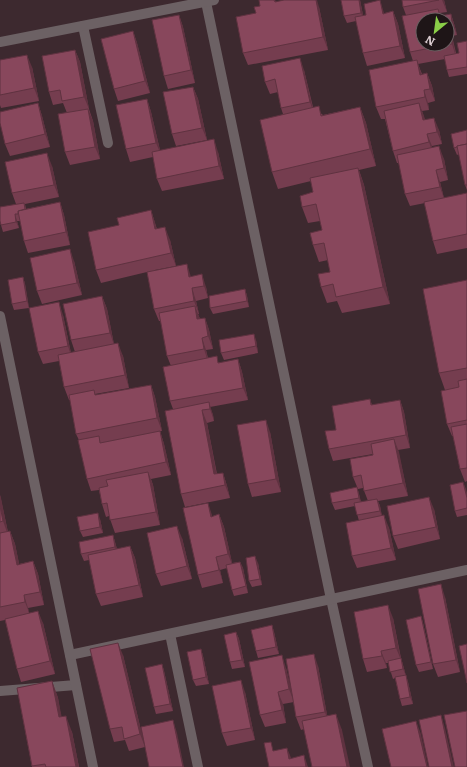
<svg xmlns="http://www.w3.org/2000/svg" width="467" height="767" font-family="Literata,serif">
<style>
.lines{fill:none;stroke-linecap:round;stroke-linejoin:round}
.service{stroke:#6c6164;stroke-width:10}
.minor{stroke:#6c6164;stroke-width:10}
.wall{fill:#753d4f}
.shaded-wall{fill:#5f3240}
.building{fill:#88475c;stroke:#5f3240;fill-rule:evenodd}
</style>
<rect width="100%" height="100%" fill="#3d292f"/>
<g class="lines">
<g class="service">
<polyline points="83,26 108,143"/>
<polyline points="170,634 198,767"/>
<polyline points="0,691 76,685"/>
</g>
<g class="minor">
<polyline points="206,2 331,599 368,767"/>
<polyline points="0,42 214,0"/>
<polyline points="0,316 93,767"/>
<polyline points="70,655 467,570"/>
</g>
</g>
<g class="wall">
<polygon points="259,0 275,0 276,2 319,7 328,50 248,65 243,53 256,13 260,6"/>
<polygon points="341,0 360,0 363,15 385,13 393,11 398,24 405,58 367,66 363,53 356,21 347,23 344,16"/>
<polygon points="402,0 444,0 447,12 440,13 441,16 451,14 455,27 457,35 452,36 456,53 459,53 467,41 467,74 449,77 447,70 445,59 418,64 422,74 427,73 432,86 435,101 428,103 429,110 422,111 425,120 439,130 442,144 432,146 432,148 444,159 448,180 440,182 444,198 467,193 467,248 437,254 433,241 425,203 410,206 405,194 399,163 397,163 393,151 385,119 381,119 376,107 413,61 410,52 406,15 403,7"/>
<polygon points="179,15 183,27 195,83 168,89 164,76"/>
<polygon points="133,31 137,43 150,93 118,101 114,89"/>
<polygon points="75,50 80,62 89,109 93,121 100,159 70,165 65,152 67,113 63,103 53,105 49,92"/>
<polygon points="0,60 32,67 39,101 1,108 0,105"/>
<polygon points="304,70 313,107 323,115 360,107 366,123 376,166 359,170 364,185 390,304 342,313 337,301 327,303 321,287 330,272 328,260 319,262 313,245 322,230 320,221 308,223 302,207 313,192 311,181 278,189 272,172 283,114 281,108 278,92 270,94 265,82"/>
<polygon points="193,87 198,99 207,140 176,146 172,134"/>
<polygon points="147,99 151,112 160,150 218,152 224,179 162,191 157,179 153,157 130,162 126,149"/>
<polygon points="38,103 42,116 50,147 10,156 5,144"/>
<polygon points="467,130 467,190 465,185 459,154 457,155 454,148"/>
<polygon points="52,166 59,197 25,204 26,209 60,202 64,215 70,245 28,253 24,241 20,221 17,221 19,228 3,232 1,225 16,204 12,193"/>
<polygon points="151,210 155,223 157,229 170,240 176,266 155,270 191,277 206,287 208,298 196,301 199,314 198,314 200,319 205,318 209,330 213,349 206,350 208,358 220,363 238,359 242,372 248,400 210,407 213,415 214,421 207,423 217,474 223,473 227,486 230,498 185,507 181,494 173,409 170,401 171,366 167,356 161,321 159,321 154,309 147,272 101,283 96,270 119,225"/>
<polygon points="74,261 82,295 42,304 37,291"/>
<polygon points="23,277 25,284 29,308 14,310 12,304"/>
<polygon points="467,280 467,481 465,482 460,469 453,436 452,436 447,424 445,390 439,373"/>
<polygon points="245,289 247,296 249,307 213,314 210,308"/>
<polygon points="102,296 107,309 114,344 123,356 129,388 95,394 96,395 151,385 155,397 162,431 160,431 164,444 171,475 151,479 153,485 160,525 115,533 109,516 106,517 102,504 99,490 91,491 87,479 79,440 76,434 70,400 69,400 64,387 59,361 43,364 38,352 63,315 71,353 75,352 71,340"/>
<polygon points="256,340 258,353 224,360 221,353"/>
<polygon points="370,399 372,405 400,400 404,412 410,448 398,450 408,496 378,501 380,506 382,516 389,528 396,560 357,568 352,556 359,521 355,506 335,510 332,503 357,487 359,494 361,502 368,501 363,488 358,489 353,477 373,454 333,461 329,449 336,430"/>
<polygon points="270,432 281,492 252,497 248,484"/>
<polygon points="463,482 467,494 467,515 457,517 455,511"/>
<polygon points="0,495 8,532 10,531 15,544 19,564 33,561 38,574 44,605 28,608 29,613 43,623 55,674 21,682 17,669 5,620 0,621"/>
<polygon points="434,509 440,539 398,549 393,536"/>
<polygon points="219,514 224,527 232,563 240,562 243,568 248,593 234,596 232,590 227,568 220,570 223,583 202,588 198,575 213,516"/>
<polygon points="100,519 103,533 83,537 80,531"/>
<polygon points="113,535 117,549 130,546 135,558 143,597 101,606 96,594 89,560 84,561 81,554"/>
<polygon points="182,538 192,579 161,586 156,574"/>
<polygon points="258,563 262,585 252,587 249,581"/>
<polygon points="445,597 460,672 438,677 433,664"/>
<polygon points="421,616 423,623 433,669 419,672 416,665"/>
<polygon points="393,618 401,658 403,665 406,676 408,682 413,704 402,706 400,699 395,678 393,679 388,663 386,663 387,668 367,672 363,659"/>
<polygon points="272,625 274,632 279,654 258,658 256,651"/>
<polygon points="236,632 239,639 245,667 232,669 230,662"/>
<polygon points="201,649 203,656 209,684 196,686 193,680"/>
<polygon points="123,655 145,747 129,751 125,740 114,742 110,729"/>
<polygon points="162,664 164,671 173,711 156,714 154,707"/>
<polygon points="318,666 327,715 342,730 304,729 301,730 296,717 294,702 283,704 286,723 265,727 260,715 286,668 293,698"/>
<polygon points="52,681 58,698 61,717 72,732 79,767 32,767 17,688"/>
<polygon points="245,692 255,740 227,746 222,733"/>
</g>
<g class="shaded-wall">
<polygon points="316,0 317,0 319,7 328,50 323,37"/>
<polygon points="359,0 360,0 364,20 361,13"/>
<polygon points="380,0 384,13 387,26 383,14"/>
<polygon points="442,0 444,0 447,12"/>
<polygon points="393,11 398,24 405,58 400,46"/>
<polygon points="451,14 455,27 457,35 452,23"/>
<polygon points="179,15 183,27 195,83 191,70"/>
<polygon points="448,24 452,36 456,57 452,44"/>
<polygon points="133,31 137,43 150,93 145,81"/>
<polygon points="75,50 80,62 89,109 84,97"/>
<polygon points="27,55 32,67 39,101 34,88"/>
<polygon points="300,58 304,70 314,114 310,102"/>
<polygon points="417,60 421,73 425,87 420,75"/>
<polygon points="427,73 432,86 435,101 430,89"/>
<polygon points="193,87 198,99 207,140 202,128"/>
<polygon points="424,90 428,103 429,110 425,97"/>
<polygon points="147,99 151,112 161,155 156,143"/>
<polygon points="38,103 42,116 50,147 45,134"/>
<polygon points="419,103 424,116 428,133 423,120"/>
<polygon points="360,107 366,123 376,166 370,149"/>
<polygon points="88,109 93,121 100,159 95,147"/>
<polygon points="434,118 439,130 442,144 437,132"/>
<polygon points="427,134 432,146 433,154 429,142"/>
<polygon points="214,139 218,152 224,179 219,166"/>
<polygon points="439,146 444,159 448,180 444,168"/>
<polygon points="47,153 52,166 59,197 54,185"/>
<polygon points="358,168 364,185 390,304 383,287"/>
<polygon points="436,170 440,182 444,199 440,187"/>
<polygon points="60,202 64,215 70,245 66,232"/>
<polygon points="151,210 155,223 160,242 155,229"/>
<polygon points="15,214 19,228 16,222"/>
<polygon points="165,227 170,240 176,266 171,253"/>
<polygon points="70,249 74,261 82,295 77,283"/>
<polygon points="187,264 191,277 193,290 189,277"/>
<polygon points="202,274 206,287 208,298 204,286"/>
<polygon points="23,277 25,284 29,308 27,301"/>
<polygon points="192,288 196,301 199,314 194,301"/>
<polygon points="245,289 247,296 249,307 247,301"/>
<polygon points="102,296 107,309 114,345 110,333"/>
<polygon points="59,302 63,315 72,359 68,346"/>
<polygon points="195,306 200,319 197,319"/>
<polygon points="205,318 209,330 213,349 208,336"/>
<polygon points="254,334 256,340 258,353 256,346"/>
<polygon points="202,338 206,350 208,362 204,349"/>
<polygon points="118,343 123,356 129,388 125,375"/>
<polygon points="238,359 242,372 248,400 243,388"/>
<polygon points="151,385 155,397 162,431 157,418"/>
<polygon points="400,400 404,412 410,448 406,435"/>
<polygon points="209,402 213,415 214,421 210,409"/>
<polygon points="202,410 207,423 219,487 214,474"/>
<polygon points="266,420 270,432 281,492 276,479"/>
<polygon points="160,431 164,444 171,475 166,462"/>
<polygon points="394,439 399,452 408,496 403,483"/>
<polygon points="148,472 153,485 160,525 156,512"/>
<polygon points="223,473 227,486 230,498 225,485"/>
<polygon points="463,482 466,489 467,494 467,498"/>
<polygon points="357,487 359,494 361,505 359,498"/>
<polygon points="0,495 1,498 9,538 3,521 0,506"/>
<polygon points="429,497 434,509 440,539 436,527"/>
<polygon points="377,499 380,506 382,518 380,511"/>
<polygon points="208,503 212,515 215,529 211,517"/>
<polygon points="98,513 100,519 103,533 100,527"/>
<polygon points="219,514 224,527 233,567 228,554"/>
<polygon points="384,515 389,528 396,560 391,548"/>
<polygon points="177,526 182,538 192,579 187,566"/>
<polygon points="10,531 15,544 22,577 17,565"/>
<polygon points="113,535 115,542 118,554 115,547"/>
<polygon points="130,546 135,558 143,597 139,585"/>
<polygon points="255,556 258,563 262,585 260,579"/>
<polygon points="216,557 220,570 223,583 219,570"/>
<polygon points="33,561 38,574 44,605 40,592"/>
<polygon points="240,562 243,568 248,593 246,586"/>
<polygon points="441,584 445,597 460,672 456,660"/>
<polygon points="24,595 28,608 30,615 25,602"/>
<polygon points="388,605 393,618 401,660 396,648"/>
<polygon points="38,611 43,623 55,674 50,661"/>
<polygon points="421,616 423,623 433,669 431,662"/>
<polygon points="272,625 274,632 279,654 276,647"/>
<polygon points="236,632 239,639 245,667 242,660"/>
<polygon points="118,643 123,655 145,747 140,734"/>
<polygon points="201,649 203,656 209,684 206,677"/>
<polygon points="381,651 386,663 387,668 382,656"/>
<polygon points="314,654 318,666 329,725 325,712"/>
<polygon points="282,655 286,668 294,702 289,689"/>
<polygon points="401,658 403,665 406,676 403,669"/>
<polygon points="162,664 164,671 173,711 170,704"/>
<polygon points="406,675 408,682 413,704 410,697"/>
<polygon points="241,680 245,692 255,740 251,728"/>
<polygon points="52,681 58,698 65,734 59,717"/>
<polygon points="278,692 283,704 286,723 282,710"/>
<polygon points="336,714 342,730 350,767 347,767"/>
<polygon points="441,715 445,728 454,767 452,767"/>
<polygon points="66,716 72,732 79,767 76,767"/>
<polygon points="173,720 177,733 184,767 183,767"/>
<polygon points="416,721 421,734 428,767 427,767"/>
<polygon points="287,748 292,760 289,759"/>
<polygon points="304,755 308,767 306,767"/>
</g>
<g class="building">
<polygon points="259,0 274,0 275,2 284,0 316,0 323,37 243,53 236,17 256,13 254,7 260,6"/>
<polygon points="341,0 359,0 361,13 344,16"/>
<polygon points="380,0 383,14 393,11 400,46 363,53 355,17 366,15 364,4"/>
<polygon points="402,0 439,0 403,7"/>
<path d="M438,9L440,16L451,14L452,23L448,24L452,44L410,52L402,16ZM423,20H447V44H423Z"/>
<polygon points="179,15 191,70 164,76 152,20"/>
<polygon points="133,31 145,81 114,89 101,39"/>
<polygon points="467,41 467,67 447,70 444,56 459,53 457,43"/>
<polygon points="75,50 84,97 62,101 60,90 49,92 42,56"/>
<polygon points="27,55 34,88 0,95 0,60"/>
<polygon points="300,58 310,102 281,108 275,79 265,82 262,66"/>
<polygon points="417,60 420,75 427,73 430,89 424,90 425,97 376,107 369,70"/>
<polygon points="193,87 202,128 172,134 163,92"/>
<polygon points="147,99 156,143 126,149 116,105"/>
<polygon points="38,103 45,134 5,144 0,123 0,112"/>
<polygon points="419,103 423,120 434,118 437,132 427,134 429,142 393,151 384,111"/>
<polygon points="319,106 321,116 360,107 370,149 272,172 260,120"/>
<polygon points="88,109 95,147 65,152 58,114"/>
<polygon points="467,130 467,144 457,146 457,147 454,148 451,134"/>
<polygon points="214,139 219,166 157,179 152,152"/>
<polygon points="467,144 467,185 465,185 457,146"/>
<polygon points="439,146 444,168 436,170 440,187 405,194 397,155"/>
<polygon points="47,153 54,185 12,193 5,162"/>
<polygon points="358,168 383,287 336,297 333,284 321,287 318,274 330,272 324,243 313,245 310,233 322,230 316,204 302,207 300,196 313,192 310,178"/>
<polygon points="467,193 467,234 433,241 424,202"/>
<polygon points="60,202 66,232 24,241 18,211"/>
<polygon points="24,203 25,209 18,211 18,214 15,214 16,222 1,225 0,221 0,207"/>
<polygon points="151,210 155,229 165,227 171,253 96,270 88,232 119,225 117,218"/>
<polygon points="70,249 77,283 37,291 30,258"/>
<polygon points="187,264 189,277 202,274 204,286 192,288 194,301 154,309 147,272"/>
<polygon points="23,277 27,301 12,304 8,280"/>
<polygon points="467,280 467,368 439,373 423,289"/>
<polygon points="245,289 247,301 210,308 209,296"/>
<polygon points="102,296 110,333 71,340 63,304"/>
<polygon points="59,302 68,346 38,352 29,308"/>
<polygon points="195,306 197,319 205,318 208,336 202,338 204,349 167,356 159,313"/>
<polygon points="254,334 256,346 221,353 219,340"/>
<polygon points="118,343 125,375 64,387 58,355"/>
<polygon points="217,356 218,363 238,359 243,388 170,401 163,367"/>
<polygon points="467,379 467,420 447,424 441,391 459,387 458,381"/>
<polygon points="151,385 157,418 76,434 69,395 94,390 95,395"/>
<polygon points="370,399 371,405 400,400 406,435 329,449 325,431 336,430 332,406"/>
<polygon points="209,402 210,409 202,410 214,474 223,473 225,485 181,494 165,411"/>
<polygon points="266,420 276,479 248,484 237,425"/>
<polygon points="467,424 467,468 460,469 451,427"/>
<polygon points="160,431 166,462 87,479 78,440 99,436 100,443"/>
<polygon points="394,439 403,483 364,491 361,475 353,477 350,459 373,455 371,444"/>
<polygon points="148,472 156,512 110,520 107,503 102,504 99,488 108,486 106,480"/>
<polygon points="463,482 467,498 467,508 455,511 450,485"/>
<polygon points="357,487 359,498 332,503 330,493"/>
<polygon points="429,497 436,527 393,536 387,506"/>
<polygon points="377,499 380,511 357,515 354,503"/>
<polygon points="208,503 211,517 219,514 228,554 216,557 219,570 198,575 183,508"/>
<polygon points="0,506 3,521 0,522"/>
<polygon points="98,513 100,527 80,531 77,517"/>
<polygon points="384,515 391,548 352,556 346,523"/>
<polygon points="177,526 187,566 156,574 147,533"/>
<polygon points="10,531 17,565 33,561 40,592 24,595 25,602 0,607 0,533"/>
<polygon points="113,535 115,547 81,554 79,542"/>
<polygon points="130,546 139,585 96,594 88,555"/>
<polygon points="255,556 260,579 249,581 246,558"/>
<polygon points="240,562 246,586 232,590 226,565"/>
<polygon points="441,584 456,660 433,664 418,589"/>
<polygon points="388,605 396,648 381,651 382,656 363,659 354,612"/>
<polygon points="38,611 50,661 17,669 5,619"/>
<polygon points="421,616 431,662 416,665 406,620"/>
<polygon points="272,625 276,647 256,651 251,630"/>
<polygon points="236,632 242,660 230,662 224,635"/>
<polygon points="118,643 140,734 124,739 122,727 110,729 90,649"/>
<polygon points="467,644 467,683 459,646"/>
<polygon points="201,649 206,677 193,680 187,652"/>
<polygon points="314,654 325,712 296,717 286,659"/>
<polygon points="282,655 289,689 278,692 282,710 260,715 249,662"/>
<polygon points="401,658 403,669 390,672 388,661"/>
<polygon points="162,664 170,704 154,707 145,668"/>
<polygon points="406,675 410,697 400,699 395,677"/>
<polygon points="241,680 251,728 222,733 212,686"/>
<polygon points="52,681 59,717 66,716 76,767 46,767 45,764 32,766 17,688"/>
<polygon points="467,711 467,767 455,767 444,715"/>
<polygon points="336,714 347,767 312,767 302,721"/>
<polygon points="441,715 452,767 429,767 419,720"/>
<polygon points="173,720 183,767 149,767 141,727"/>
<polygon points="416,721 427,767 391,767 382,729"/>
<polygon points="271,742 273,751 287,748 289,759 304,755 306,767 269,767 264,743"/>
</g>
<g transform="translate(435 32) rotate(209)"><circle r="19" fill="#1e1517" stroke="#6a5f61"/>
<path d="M0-3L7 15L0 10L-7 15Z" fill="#8ace48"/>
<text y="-6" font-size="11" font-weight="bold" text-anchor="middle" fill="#dbcdd1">N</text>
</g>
</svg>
